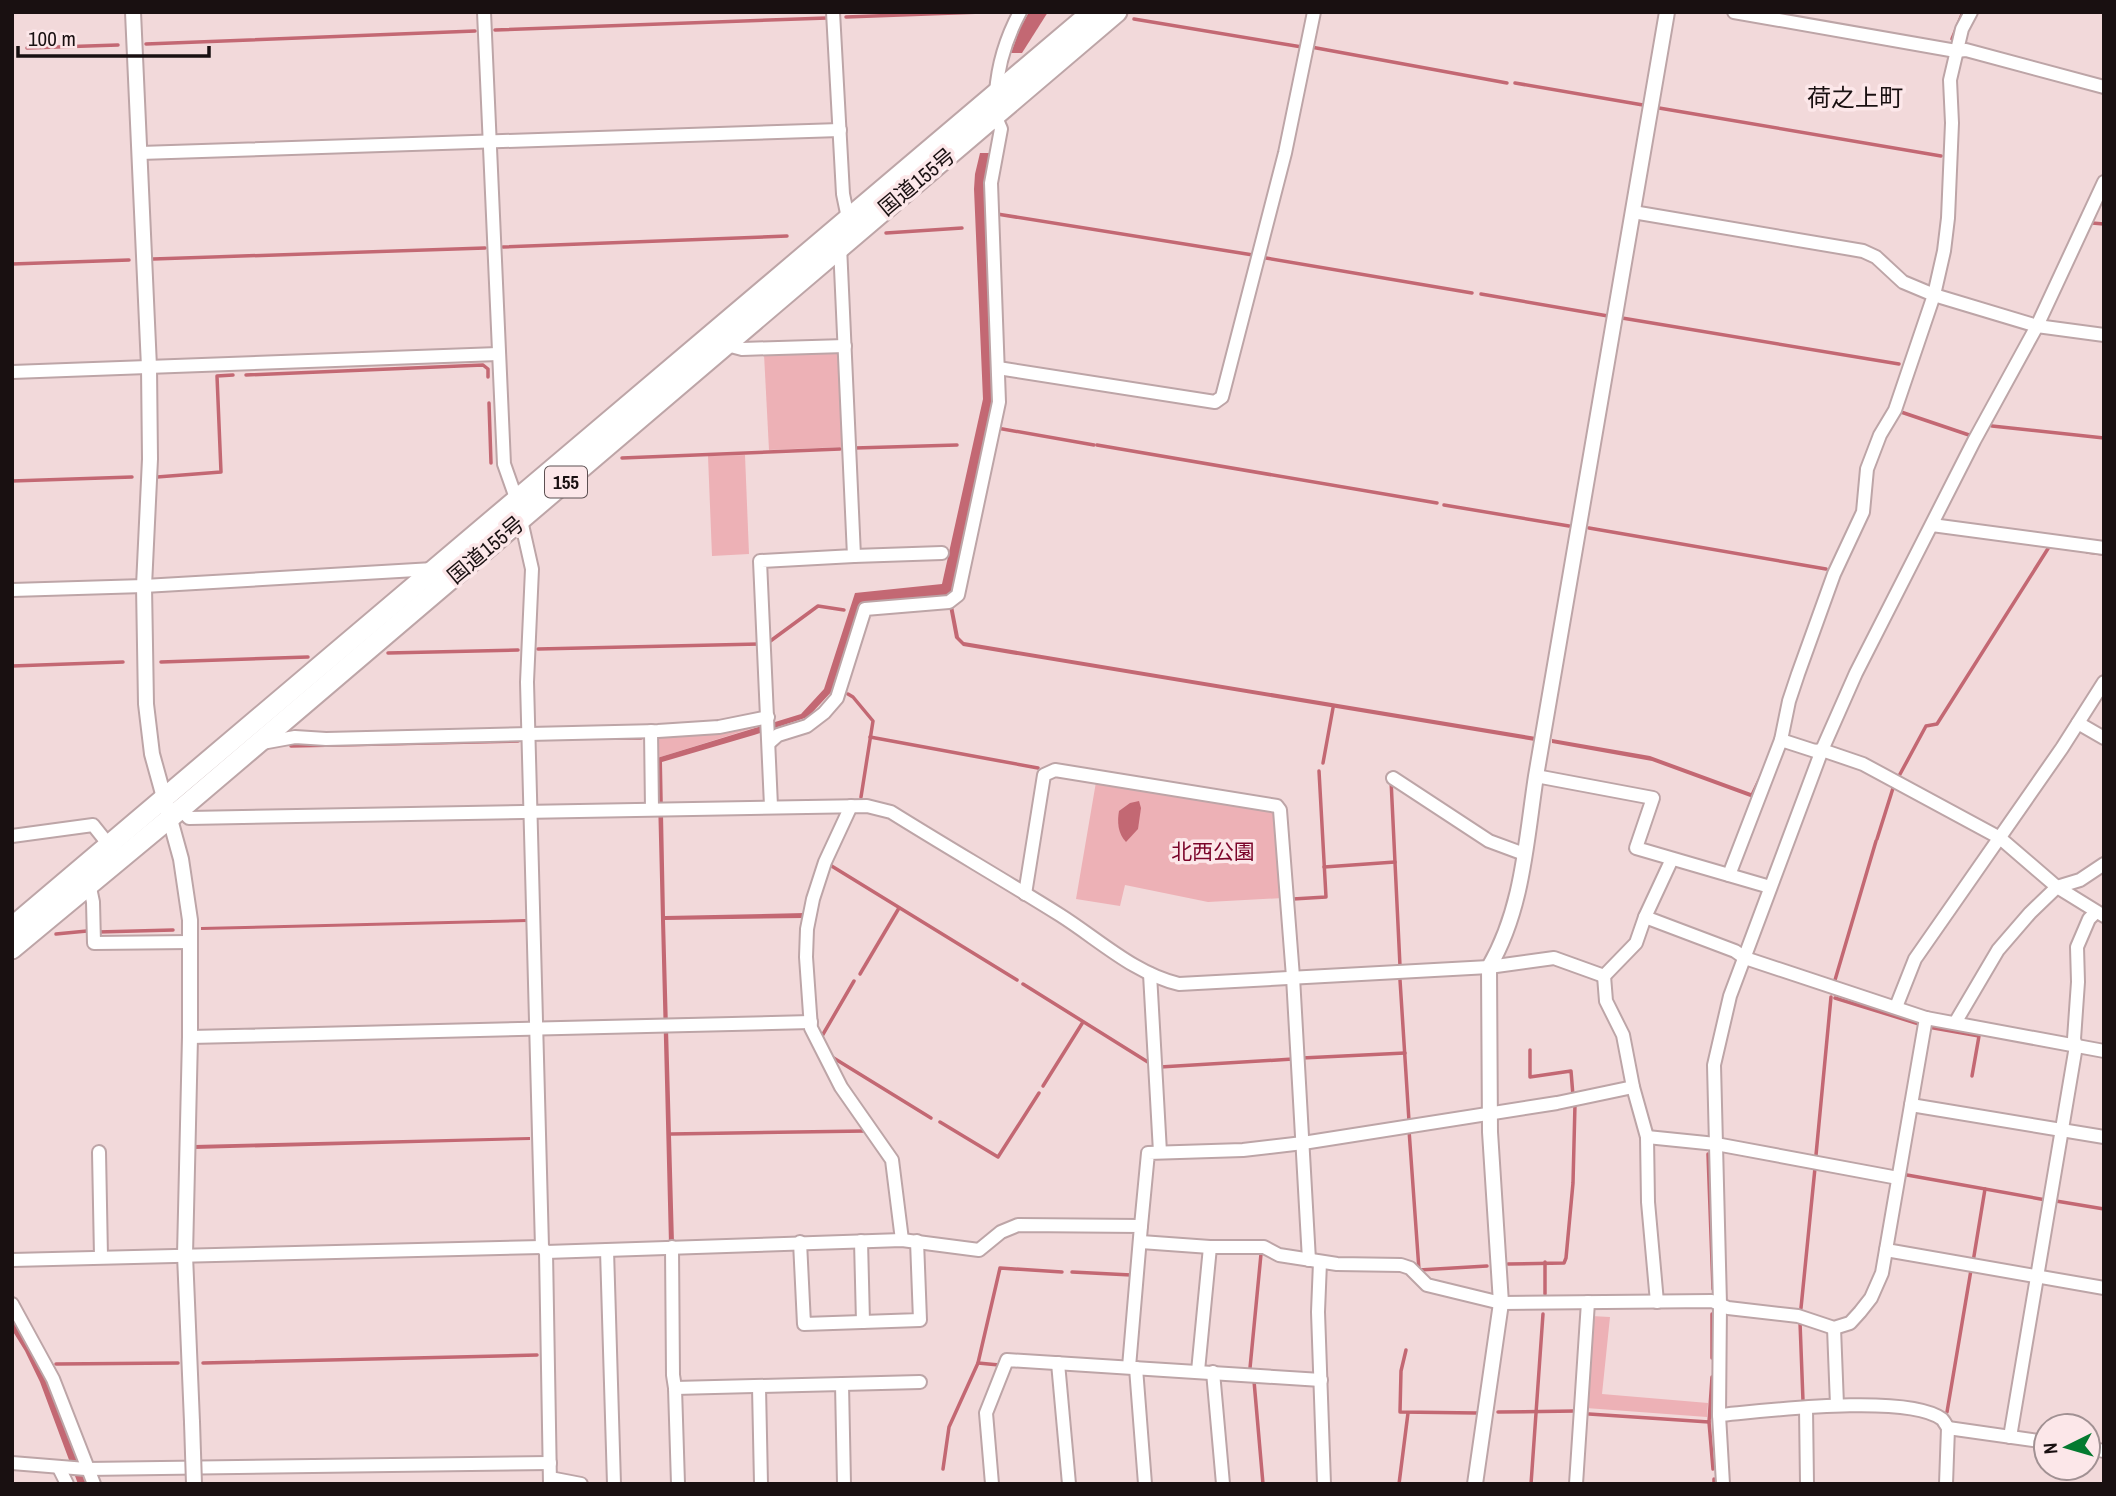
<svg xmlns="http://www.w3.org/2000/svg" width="2116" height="1496" font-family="'Archivo Narrow','Noto Sans JP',sans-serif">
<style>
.green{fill:#edb1b6}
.water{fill:#c36873}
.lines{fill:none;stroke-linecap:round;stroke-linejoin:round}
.stream{stroke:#c36873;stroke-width:3.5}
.minor-casing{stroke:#bda5a7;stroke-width:16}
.tertiary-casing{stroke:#bda5a7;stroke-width:18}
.trunk-casing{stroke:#bda5a7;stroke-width:23}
.minor{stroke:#fff;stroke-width:12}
.tertiary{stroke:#fff;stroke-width:14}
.trunk{stroke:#fff;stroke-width:19}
.tertiary-bridge-casing{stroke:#bda5a7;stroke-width:18;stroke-linecap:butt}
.tertiary-bridge{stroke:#fff;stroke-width:14}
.labels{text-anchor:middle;stroke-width:7;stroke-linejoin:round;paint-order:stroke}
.shield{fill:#fce7e9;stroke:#5d5052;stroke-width:2}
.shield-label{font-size:19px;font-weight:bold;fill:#191011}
.street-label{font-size:21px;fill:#191011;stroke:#fce7e9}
.park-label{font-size:21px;fill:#7a0329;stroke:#fce7e9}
.quarter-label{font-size:24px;fill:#191011;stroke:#fce7e9}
</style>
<rect width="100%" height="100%" fill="#f2d9da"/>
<g class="green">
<polygon points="834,350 839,354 842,447 769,450 764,354"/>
<polygon points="745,455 749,554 712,556 708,456"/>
<polygon points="763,720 763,725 657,758 654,735"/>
<polygon points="1096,782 1273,811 1278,816 1283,898 1208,902 1125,885 1120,906 1076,899"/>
<polygon points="1591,1316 1610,1317 1602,1394 1708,1403 1707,1417 1586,1408"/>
</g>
<g class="water">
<polygon points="1029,12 1048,12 1022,53 1011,53 1020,28"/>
<polygon points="980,153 992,153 996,400 955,595 863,602 834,689 808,717 754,735 662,762 665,916 805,913 804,918 665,920 674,1243 669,1244 657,758 801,714 824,689 855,593 942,584 983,399 974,189 975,174"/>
<polygon points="949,606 953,606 959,637 964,642 1536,737 1535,741 963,646 955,638"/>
<polygon points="1552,739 1650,756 1751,793 1771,751 1753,798 1652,761 1552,743"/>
<path d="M1139,801L1141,808L1138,829L1126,842C1118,834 1117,822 1119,811L1130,803Z"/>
<polygon points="526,919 527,922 201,930 201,927"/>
<polygon points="530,1137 530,1140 194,1149 194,1145"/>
<polygon points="12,1315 48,1380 86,1484 78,1484 40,1382 25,1351 12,1330"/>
</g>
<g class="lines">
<g class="stream">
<polyline points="846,17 982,12"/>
<polyline points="1134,19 1302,47"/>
<polyline points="495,30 827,18"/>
<polyline points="1952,39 1963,12"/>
<polyline points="146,44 475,31"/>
<polyline points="1311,47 1507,83"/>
<polyline points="27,48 118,45"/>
<polyline points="1515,83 1643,105"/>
<polyline points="1659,108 1941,156"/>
<polyline points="997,214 1253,255"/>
<polyline points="2092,223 2104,224"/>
<polyline points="886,233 962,228"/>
<polyline points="503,247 787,236"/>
<polyline points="1266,258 1472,293"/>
<polyline points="153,259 485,248"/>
<polyline points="12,264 129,260"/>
<polyline points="1481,294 1608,316"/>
<polyline points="1622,318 1899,364"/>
<polyline points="246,375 483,365 488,369 488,377"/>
<polyline points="489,403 491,463"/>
<polyline points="1901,412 1969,435"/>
<polyline points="1992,426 2104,438"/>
<polyline points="997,428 1094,445"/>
<polyline points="1097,445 1437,503"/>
<polyline points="855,448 957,445"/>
<polyline points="622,458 840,449"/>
<polyline points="157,477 221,472 217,376 233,375"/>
<polyline points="12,481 132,477"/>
<polyline points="1444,505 1569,526"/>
<polyline points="1589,528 1826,569"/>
<polyline points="2087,552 2104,554"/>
<polyline points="769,642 818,606 844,610"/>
<polyline points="538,649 759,644"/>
<polyline points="388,653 518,650"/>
<polyline points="161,662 308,657"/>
<polyline points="12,666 123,662"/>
<polyline points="848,694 853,697 873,721 861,797"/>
<polyline points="870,737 1038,768"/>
<polyline points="604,738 641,738"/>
<polyline points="291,746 518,741"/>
<polyline points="1323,763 1333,708"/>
<polyline points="1899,776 1926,726 1937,724 2049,547"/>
<polyline points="1391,780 1400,966"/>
<polyline points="1877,839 1894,785"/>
<polyline points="831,863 830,865 1017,980"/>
<polyline points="1324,867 1395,862"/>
<polyline points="1293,899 1326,897 1319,771"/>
<polyline points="98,932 173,930"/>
<polyline points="56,934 87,931"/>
<polyline points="860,974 899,908"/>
<polyline points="1400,980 1409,1121"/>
<polyline points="1835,980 1876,841"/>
<polyline points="1023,984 1151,1064"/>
<polyline points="1835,998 1919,1024"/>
<polyline points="1928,1027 1979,1036 1972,1076"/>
<polyline points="822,1036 854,981"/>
<polyline points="1530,1050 1530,1077 1571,1071 1573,1096"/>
<polyline points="832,1057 931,1118"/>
<polyline points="1302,1058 1405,1053"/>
<polyline points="1160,1067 1293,1059"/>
<polyline points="1043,1086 1083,1022"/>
<polyline points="940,1122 998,1157 1039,1093"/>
<polyline points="1409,1130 1419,1270 1487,1266"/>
<polyline points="671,1134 865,1131"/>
<polyline points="1708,1154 1713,1289"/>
<polyline points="1816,1155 1831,997"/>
<polyline points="1907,1175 2046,1200"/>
<polyline points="2056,1201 2104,1209"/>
<polyline points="1973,1262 1985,1189"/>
<polyline points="1508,1264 1564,1263 1566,1258 1573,1183 1575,1104"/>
<polyline points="1072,1272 1131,1275"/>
<polyline points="1545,1294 1545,1262"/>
<polyline points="1801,1308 1815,1168"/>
<polyline points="1712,1314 1712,1358"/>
<polyline points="1800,1322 1803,1401"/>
<polyline points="1406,1350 1401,1371 1400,1412 1477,1413"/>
<polyline points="203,1363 537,1355"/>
<polyline points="978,1363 999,1365"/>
<polyline points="56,1364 178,1363"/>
<polyline points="1250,1368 1261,1254"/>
<polyline points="1252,1380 1254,1381 1263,1484"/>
<polyline points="1498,1412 1576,1411"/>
<polyline points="1947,1412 1971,1270"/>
<polyline points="1589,1414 1709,1422 1712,1377"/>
<polyline points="1709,1422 1713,1469"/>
<polyline points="943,1469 949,1427 978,1363 1000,1268 1062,1272"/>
<polyline points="1714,1479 1714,1484"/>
<polyline points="1399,1484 1408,1413"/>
<polyline points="1531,1484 1543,1314"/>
</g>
<defs>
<g id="minor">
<polyline points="484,12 504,464 516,498 532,569 527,682 542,1247 546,1252 550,1484"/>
<polyline points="833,12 843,194 848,218"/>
<polyline points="1734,12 1956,51 1966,50 2104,87"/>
<polyline points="1971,12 1962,29 1950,80 1952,123 1948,218 1944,251 1934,295 1895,410 1880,435 1867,469 1863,512 1834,574 1798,674 1789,701 1781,740 1815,751 1822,750 1863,764 2000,838 2057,887 2104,916"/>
<path d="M996,93C998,63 1006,38 1020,12"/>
<polyline points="140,153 840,130"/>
<polyline points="1633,212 1863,251 1876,257 1903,282 1934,295 2037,326 2104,335"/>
<polyline points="727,345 742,349 845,346"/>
<polyline points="998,368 1215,402 1222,397 1285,153 1314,12"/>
<polyline points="12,372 498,354"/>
<polyline points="1932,525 2104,548"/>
<polyline points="854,556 942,553"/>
<polyline points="12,590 144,586 433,569"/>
<polyline points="2078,723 2104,738"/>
<polyline points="651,731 652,809"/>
<polyline points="262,743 295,737 326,739 658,731 719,727 768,717"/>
<polyline points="769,743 778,735 807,726 824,713 837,698 865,609 949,602 958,595 999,402 991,183 1001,129 995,115"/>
<polyline points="1536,776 1653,798 1636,848 1770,887"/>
<polyline points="1393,778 1489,841 1524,854"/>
<polyline points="771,806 760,561 854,556 840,246"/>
<polyline points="851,806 825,862 813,899 807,929 806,957 811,1028 841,1087 892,1160 902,1240"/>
<path d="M180,809L189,818L867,806L891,812C947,847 1004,880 1060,915C1098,939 1135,974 1179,984L1489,967L1554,958L1604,976L1636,943L1645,917L1735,951L1745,958L1926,1018L2104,1051"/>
<polyline points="12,836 93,825 109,845"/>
<polyline points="1729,875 1781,740"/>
<polyline points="89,883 93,902 94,943 190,942"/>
<polyline points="1025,894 1044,775 1055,770 1277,806 1280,810 1293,977 1309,1260"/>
<polyline points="1645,917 1672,859"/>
<polyline points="1150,974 1160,1152"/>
<polyline points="1604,976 1606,1001 1623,1035 1633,1087 1647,1137 1648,1202 1657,1302"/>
<polyline points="1896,1007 1915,959 2062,748 2104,682"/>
<polyline points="1955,1023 1998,950 2030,913 2057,887 2080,880 2104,864"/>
<polyline points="190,1037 811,1022"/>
<polyline points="1911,1105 2104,1137"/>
<polyline points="1647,1137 1716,1144 1898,1178"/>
<polyline points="99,1152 101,1257"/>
<polyline points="1141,1226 1148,1153 1243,1150 1303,1143 1557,1103 1633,1087"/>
<polyline points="861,1241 863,1322"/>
<polyline points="800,1242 804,1324 920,1320 917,1241"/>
<polyline points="1141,1242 1210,1247 1264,1247 1279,1255 1337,1264 1401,1265 1410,1268 1427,1285 1501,1303 1712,1301 1728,1308 1798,1316 1834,1328 1850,1323 1860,1312 1871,1298 1882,1273 1926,1018"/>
<polyline points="672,1247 673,1375 675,1388 678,1484"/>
<polyline points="607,1250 614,1484"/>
<polyline points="1886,1250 2104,1288"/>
<polyline points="546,1252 902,1240 979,1250 1001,1232 1018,1225 1141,1226 1129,1367"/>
<polyline points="12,1260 542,1247"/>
<polyline points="1320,1262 1318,1312 1324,1484"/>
<polyline points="12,1304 53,1379 94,1484"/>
<polyline points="1834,1328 1837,1405"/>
<polyline points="1058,1363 1069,1484"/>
<polyline points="1136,1368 1145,1484"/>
<polyline points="1198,1371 1210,1247"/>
<polyline points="1213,1372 1223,1484"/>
<polyline points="842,1384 920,1382"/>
<polyline points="759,1387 761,1484"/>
<polyline points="675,1388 842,1384 844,1484"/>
<polyline points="1806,1408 1807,1484"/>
<path d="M1719,1415C1764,1411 1907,1393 1942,1419C1944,1421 1946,1425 1948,1428L1946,1484"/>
<polyline points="1948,1428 2046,1442"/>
<polyline points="2010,1437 2076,1046 2074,1039 2078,982 2077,947 2089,919 2095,913"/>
<polyline points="2088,1448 2104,1451"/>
<polyline points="12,1463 86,1469 550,1463"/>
<polyline points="59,1468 67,1484"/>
<polyline points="550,1478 581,1484"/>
<polyline points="992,1484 986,1413 1007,1360 1321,1380"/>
<polyline points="1576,1484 1588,1302"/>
<polyline points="1723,1484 1719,1415 1720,1304 1714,1065 1730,996 1822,750 1856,673 1974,441 2037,326 2104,182"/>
</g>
<g id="tertiary">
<polyline points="133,12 149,367 150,459 144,586 146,704 152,754 181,859 190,920 190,1037 185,1255 192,1422"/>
<path d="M1475,1484L1501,1303L1490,1132L1489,967C1523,909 1526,841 1536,776L1667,12"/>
</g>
<g id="trunk">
<polyline points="12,927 1092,12"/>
<polyline points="12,949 188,803 1117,12"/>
</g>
</defs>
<use href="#minor" class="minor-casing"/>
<use href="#tertiary" class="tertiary-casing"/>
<use href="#trunk" class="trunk-casing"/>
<use href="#minor" class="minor"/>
<use href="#tertiary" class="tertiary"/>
<use href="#trunk" class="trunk"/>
<defs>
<polyline id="tertiary-bridge" points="192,1422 194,1484"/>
</defs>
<use href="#tertiary-bridge" class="tertiary-bridge-casing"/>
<use href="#tertiary-bridge" class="tertiary-bridge"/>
</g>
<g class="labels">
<rect class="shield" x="545" y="466.5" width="42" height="31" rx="5"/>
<g class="shield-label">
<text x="566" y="489">155</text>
</g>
<g class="street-label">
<text transform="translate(917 182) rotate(-40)" y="7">国道155号</text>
<text transform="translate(486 550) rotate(-40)" y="7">国道155号</text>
</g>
<g class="park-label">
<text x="1213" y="859">北西公園</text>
</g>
<g class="quarter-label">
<text x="1855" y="106">荷之上町</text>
</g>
</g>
<rect width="2116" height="1496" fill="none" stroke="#191011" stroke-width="28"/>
<g transform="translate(2067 1447) rotate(265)"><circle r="33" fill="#fce7e9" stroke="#a19193" stroke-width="2"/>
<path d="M0-5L12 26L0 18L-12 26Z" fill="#047a30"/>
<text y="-10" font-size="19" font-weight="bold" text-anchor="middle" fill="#191011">N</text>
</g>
<path d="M18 46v10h191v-10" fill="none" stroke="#191011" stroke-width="3.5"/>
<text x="28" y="46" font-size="21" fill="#191011" stroke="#fce7e9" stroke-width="5" paint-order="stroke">100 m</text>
</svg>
